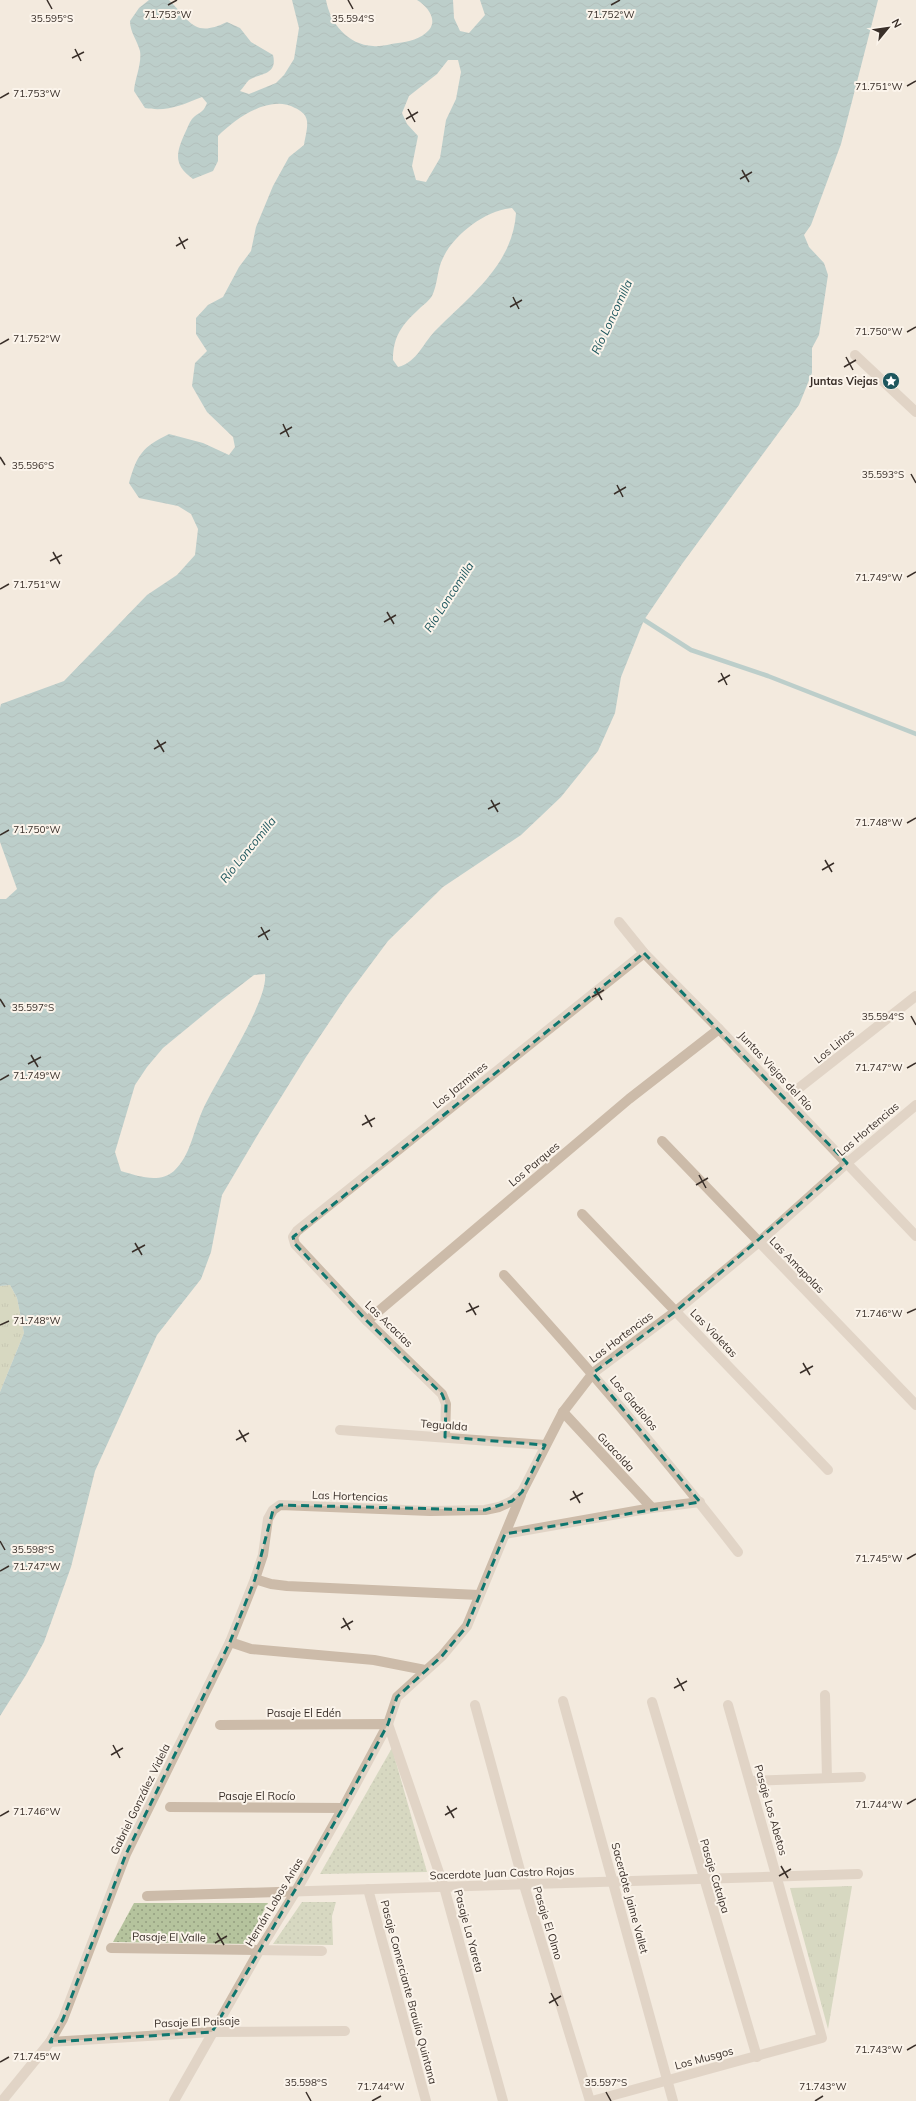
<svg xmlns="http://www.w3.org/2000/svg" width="916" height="2101" font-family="Mulish,sans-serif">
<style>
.grass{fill:url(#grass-tufts)}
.park{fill:url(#park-dots)}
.water{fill:url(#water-waves);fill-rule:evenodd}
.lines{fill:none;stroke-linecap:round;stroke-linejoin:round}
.stream{stroke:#7badb2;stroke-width:4.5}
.minor{stroke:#ccbba9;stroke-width:10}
.marked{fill:none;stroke:#0f766e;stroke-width:3;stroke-dasharray:8 5;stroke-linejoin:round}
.ticks{fill:none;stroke:#392f29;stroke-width:1.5}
.labels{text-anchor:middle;stroke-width:4;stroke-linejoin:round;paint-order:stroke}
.poi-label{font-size:11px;font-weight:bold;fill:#392f29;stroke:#fbf4eb;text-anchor:end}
.street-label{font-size:11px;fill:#392f29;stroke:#fbf4eb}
.water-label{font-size:12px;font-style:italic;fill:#1d565d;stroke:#fbf4eb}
.ticks-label{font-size:10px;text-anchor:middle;fill:#392f29;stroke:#fbf4eb;stroke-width:4;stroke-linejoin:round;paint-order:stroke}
</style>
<defs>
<pattern id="grass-tufts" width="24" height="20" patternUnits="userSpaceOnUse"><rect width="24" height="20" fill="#b5c39d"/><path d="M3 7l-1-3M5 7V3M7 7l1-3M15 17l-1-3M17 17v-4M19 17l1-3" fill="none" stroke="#949f80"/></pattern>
<pattern id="park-dots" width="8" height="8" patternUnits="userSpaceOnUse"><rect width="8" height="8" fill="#b5c39d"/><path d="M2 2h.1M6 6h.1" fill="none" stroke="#949f80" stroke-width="1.8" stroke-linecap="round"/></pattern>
<pattern id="water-waves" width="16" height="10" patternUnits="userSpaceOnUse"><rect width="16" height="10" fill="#7badb2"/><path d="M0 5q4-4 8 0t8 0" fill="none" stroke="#668d91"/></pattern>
</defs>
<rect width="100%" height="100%" fill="#f3eade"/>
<g class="grass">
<polygon points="10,1285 17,1298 24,1333 0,1392 0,1286"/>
<polygon points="852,1886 828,2029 790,1888"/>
</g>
<g class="park">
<polygon points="392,1748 427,1872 320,1874"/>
<polygon points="302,1902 336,1902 332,1916 333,1945 273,1944"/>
<polygon points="134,1903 268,1903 246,1944 113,1942"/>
</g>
<path class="water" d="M149,0H169C191,22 194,38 227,22L240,28L251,42L273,55C278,76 259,73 249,80C246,83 243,88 240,91L249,94L276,83L284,75L294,59L299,28L292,0H326C330,23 348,45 373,46C381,47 390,44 398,43C408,42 421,39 429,30C438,19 427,6 417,0H453L454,18L460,31L469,33L485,15L480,0H878L841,144L811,225L804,235L809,247L824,263L828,275L819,335L812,348V373L799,405L682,564L644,620L621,677L615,713L598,751L561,797L521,835L443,887L388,941L347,996L306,1057L260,1131L222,1195L211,1252L201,1279L157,1335L95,1471L71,1567L44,1642L26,1675L0,1716V1392L24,1333L17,1298L10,1285L0,1286V899H6L17,889L0,842V708L1,704L64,681L147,595L177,575L195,555L198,529L191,514L178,506L139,498L129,483C137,455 142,447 169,434L203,443L229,455L235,447L233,437L207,412L192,386L195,363L207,351L196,334V318L208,305L223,297L239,267L251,251L256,227L273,186L289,157L304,145C305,138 308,128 307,121C306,114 300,110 295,108C270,94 236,118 218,136V161L213,171L193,179C173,165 176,153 185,133C187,129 189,123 192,119C198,112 203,114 207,103L202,97C182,105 167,112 145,108L134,91C135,78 142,64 140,51C137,40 130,32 130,21L139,8ZM448,60H458L461,72L456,99L446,120L440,158L426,182L416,180L412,166L418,136L407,124L402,113L409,96L437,74ZM512,208L516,213C513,264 470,296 437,329C423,342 418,362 398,367L393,360C393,336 402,325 419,309C423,305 429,301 432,296C438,284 437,269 443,258C454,234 486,210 512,208ZM265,974C269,1002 214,1082 201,1114C193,1133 190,1156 174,1171C159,1184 138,1176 121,1171L115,1152L135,1085L147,1067L163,1048L219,1002L254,975Z"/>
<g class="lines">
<polyline class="stream" points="641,618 691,650 768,676 916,734"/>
<g class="minor">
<polyline points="855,355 916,412"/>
<polyline points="619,922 644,953 719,1029 916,1236"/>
<polyline points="785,1099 916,996"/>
<polyline points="662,1141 916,1405"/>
<polyline points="582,1214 828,1470"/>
<path d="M504,1275C586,1365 664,1456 738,1552"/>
<polyline points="367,1321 629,1099 719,1029"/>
<polyline points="563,1412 652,1508"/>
<polyline points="340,1430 545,1445"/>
<polyline points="445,1437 446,1404 442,1394 367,1321 295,1244 293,1237 297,1231 644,953"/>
<polyline points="505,1534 652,1508 700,1502"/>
<polyline points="255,1579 271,1584 287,1586 479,1595"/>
<polyline points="230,1642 251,1649 374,1660 425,1670"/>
<polyline points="825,1695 827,1778"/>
<polyline points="563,1701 673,2101"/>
<polyline points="652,1702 757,2057"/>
<polyline points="475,1705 524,1885 590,2101"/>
<polyline points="220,1725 388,1724 444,1887 503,2101"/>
<polyline points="750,1781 861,1777"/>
<polyline points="170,1807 343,1808"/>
<polyline points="368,1889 426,2101"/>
<polyline points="147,1896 858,1874"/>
<polyline points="111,1948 322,1951"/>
<polyline points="50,2042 212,2032 345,2031"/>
<polyline points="2,2101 50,2042 63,2019 126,1854 230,1642 255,1579 263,1555 268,1519 273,1510 280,1505 430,1511 485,1510 499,1507 512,1501 522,1492 563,1412 593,1373 676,1311 759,1242 847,1163 916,1105"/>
<polyline points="174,2101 259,1951 296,1891 343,1808 388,1724 397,1697 442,1656 467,1626 521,1495"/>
<polyline points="592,2101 822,2038 728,1705"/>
</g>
</g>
<path d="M0 0H916V2101H0ZM644,953L847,1163L676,1311L593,1373L700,1502L505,1534L467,1626L442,1656L397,1697L388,1724L343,1808L212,2032L50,2042L63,2019L126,1854L230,1642L255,1579L273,1510L280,1505L485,1510L512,1501L522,1492L545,1445L445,1437L446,1404L442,1394L367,1321L295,1244L293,1237Z" fill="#f3eade" fill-opacity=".55" fill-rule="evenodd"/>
<path class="marked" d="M644,953L847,1163L676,1311L593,1373L700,1502L505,1534L467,1626L442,1656L397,1697L388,1724L343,1808L212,2032L50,2042L63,2019L126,1854L230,1642L255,1579L273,1510L280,1505L485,1510L512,1501L522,1492L545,1445L445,1437L446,1404L442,1394L367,1321L295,1244L293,1237Z"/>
<path class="ticks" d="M47,0L52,9M348,0L353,9M168,5L177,0M611,5L620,0M75,49L81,61M72,58L84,52M907,86L916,81M0,98L9,93M408,109L415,122M406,119L418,112M742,170L749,182M740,179L752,172M179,237L185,249M176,246L188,239M513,297L519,309M510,307L522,300M907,332L916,327M0,344L9,339M846,357L853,370M844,367L856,360M283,424L289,437M280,434L292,427M0,457L5,465M911,474L916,483M617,485L623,497M614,494L626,487M53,552L60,564M50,561L62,555M907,577L916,572M0,589L9,584M387,612L394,624M384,622L396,615M721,673L727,685M718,682L730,675M157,740L164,752M154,749L166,742M491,800L498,812M488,809L500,803M907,823L916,818M0,835L9,830M825,860L832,872M822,870L834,863M261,927L268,940M258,937L270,930M595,988L602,1000M592,997L604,990M0,999L5,1007M911,1016L916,1025M31,1055L38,1067M28,1064L41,1057M907,1068L916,1063M0,1080L9,1075M365,1115L372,1127M362,1125L375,1118M699,1175L706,1188M696,1185L708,1178M135,1243L142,1255M132,1252L145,1245M469,1303L476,1315M466,1312L479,1306M907,1313L916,1309M0,1325L9,1321M803,1363L810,1375M800,1373L813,1366M239,1430L246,1442M236,1440L249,1433M573,1491L580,1503M570,1500L583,1493M0,1541L5,1550M907,1559L916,1554M0,1571L9,1566M343,1618L350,1630M341,1628L353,1621M677,1678L684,1691M674,1688L687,1681M113,1745L120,1758M111,1755L123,1748M907,1804L916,1799M447,1806L454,1818M445,1815L457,1808M0,1816L9,1811M781,1866L788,1878M779,1876L791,1869M217,1933L224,1945M215,1943L227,1936M551,1993L558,2006M549,2003L561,1996M907,2050L916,2045M0,2062L9,2057M306,2092L311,2101M606,2092L611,2101M372,2101L381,2096M815,2101L823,2096"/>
<defs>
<symbol id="sight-disc" viewBox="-11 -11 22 22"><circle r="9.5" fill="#1d565d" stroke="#fbf4eb"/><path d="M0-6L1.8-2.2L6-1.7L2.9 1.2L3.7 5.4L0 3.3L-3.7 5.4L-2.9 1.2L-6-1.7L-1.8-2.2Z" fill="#fff"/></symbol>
</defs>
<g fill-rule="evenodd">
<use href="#sight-disc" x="881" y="371" width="20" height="20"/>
</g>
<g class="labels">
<g class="poi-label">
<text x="878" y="385">Juntas Viejas</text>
</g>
<g class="street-label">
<text transform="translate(834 1046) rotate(-39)" y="4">Los Lirios</text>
<text transform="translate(776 1071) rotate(47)" y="4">Juntas Viejas del Río</text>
<text transform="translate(460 1085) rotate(-39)" y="4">Los Jazmines</text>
<text transform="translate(868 1129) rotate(-40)" y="4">Las Hortencias</text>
<text transform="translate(534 1164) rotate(-40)" y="4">Los Parques</text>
<text transform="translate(797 1265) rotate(46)" y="4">Las Amapolas</text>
<text transform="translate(389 1324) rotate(44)" y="4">Las Acacias</text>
<text transform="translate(714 1333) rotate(46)" y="4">Las Violetas</text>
<text transform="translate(621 1337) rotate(-37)" y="4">Las Hortencias</text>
<text transform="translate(634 1403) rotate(50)" y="4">Los Gladiolos</text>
<text transform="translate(444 1425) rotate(4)" y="4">Tegualda</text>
<text transform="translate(616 1452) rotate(47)" y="4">Guacolda</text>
<text transform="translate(350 1496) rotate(2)" y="4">Las Hortencias</text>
<text x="304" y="1717">Pasaje El Edén</text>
<text x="257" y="1800">Pasaje El Rocío</text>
<text transform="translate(140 1799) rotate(-64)" y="4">Gabriel González Videla</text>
<text transform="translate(771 1810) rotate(74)" y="4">Pasaje Los Abetos</text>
<text transform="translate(502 1873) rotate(-2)" y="4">Sacerdote Juan Castro Rojas</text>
<text transform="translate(715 1876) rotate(73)" y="4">Pasaje Catalpa</text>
<text transform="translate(630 1898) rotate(75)" y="4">Sacerdote Jaime Vallet</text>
<text transform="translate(274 1902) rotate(-59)" y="4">Hernán Lobos Arias</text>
<text transform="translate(548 1923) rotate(73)" y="4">Pasaje El Olmo</text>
<text transform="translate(469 1931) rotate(75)" y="4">Pasaje La Yareta</text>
<text transform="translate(169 1937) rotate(1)" y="4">Pasaje El Valle</text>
<text transform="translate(409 1992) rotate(75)" y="4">Pasaje Comerciante Braulio Quintana</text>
<text transform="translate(197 2022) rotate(-2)" y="4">Pasaje El Paisaje</text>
<text transform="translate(704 2058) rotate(-15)" y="4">Los Musgos</text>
</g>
<g class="water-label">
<text transform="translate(612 317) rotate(-65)" y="4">Río Loncomilla</text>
<text transform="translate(449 597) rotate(-57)" y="4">Río Loncomilla</text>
<text transform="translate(248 850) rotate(-51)" y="4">Río Loncomilla</text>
</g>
</g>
<g class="ticks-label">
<text x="168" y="18">71.753°W</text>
<text x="611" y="18">71.752°W</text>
<text x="52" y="22">35.595°S</text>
<text x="353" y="22">35.594°S</text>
<text x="879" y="90">71.751°W</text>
<text x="37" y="97">71.753°W</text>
<text x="879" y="335">71.750°W</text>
<text x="37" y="342">71.752°W</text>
<text x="33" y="469">35.596°S</text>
<text x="883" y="478">35.593°S</text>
<text x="879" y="581">71.749°W</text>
<text x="37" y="588">71.751°W</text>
<text x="879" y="826">71.748°W</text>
<text x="37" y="833">71.750°W</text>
<text x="33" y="1011">35.597°S</text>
<text x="883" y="1020">35.594°S</text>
<text x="879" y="1071">71.747°W</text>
<text x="37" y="1079">71.749°W</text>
<text x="879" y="1317">71.746°W</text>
<text x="37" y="1324">71.748°W</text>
<text x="33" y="1553">35.598°S</text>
<text x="879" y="1562">71.745°W</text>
<text x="37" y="1570">71.747°W</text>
<text x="879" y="1808">71.744°W</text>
<text x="37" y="1815">71.746°W</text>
<text x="879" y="2053">71.743°W</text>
<text x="37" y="2060">71.745°W</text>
<text x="306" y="2086">35.598°S</text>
<text x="606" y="2086">35.597°S</text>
<text x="381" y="2090">71.744°W</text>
<text x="823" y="2090">71.743°W</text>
</g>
<g transform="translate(888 28) rotate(61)" stroke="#fbf4eb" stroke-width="3" paint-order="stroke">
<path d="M0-3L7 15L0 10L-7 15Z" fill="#392f29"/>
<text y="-6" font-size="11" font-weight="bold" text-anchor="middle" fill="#392f29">N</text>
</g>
</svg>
